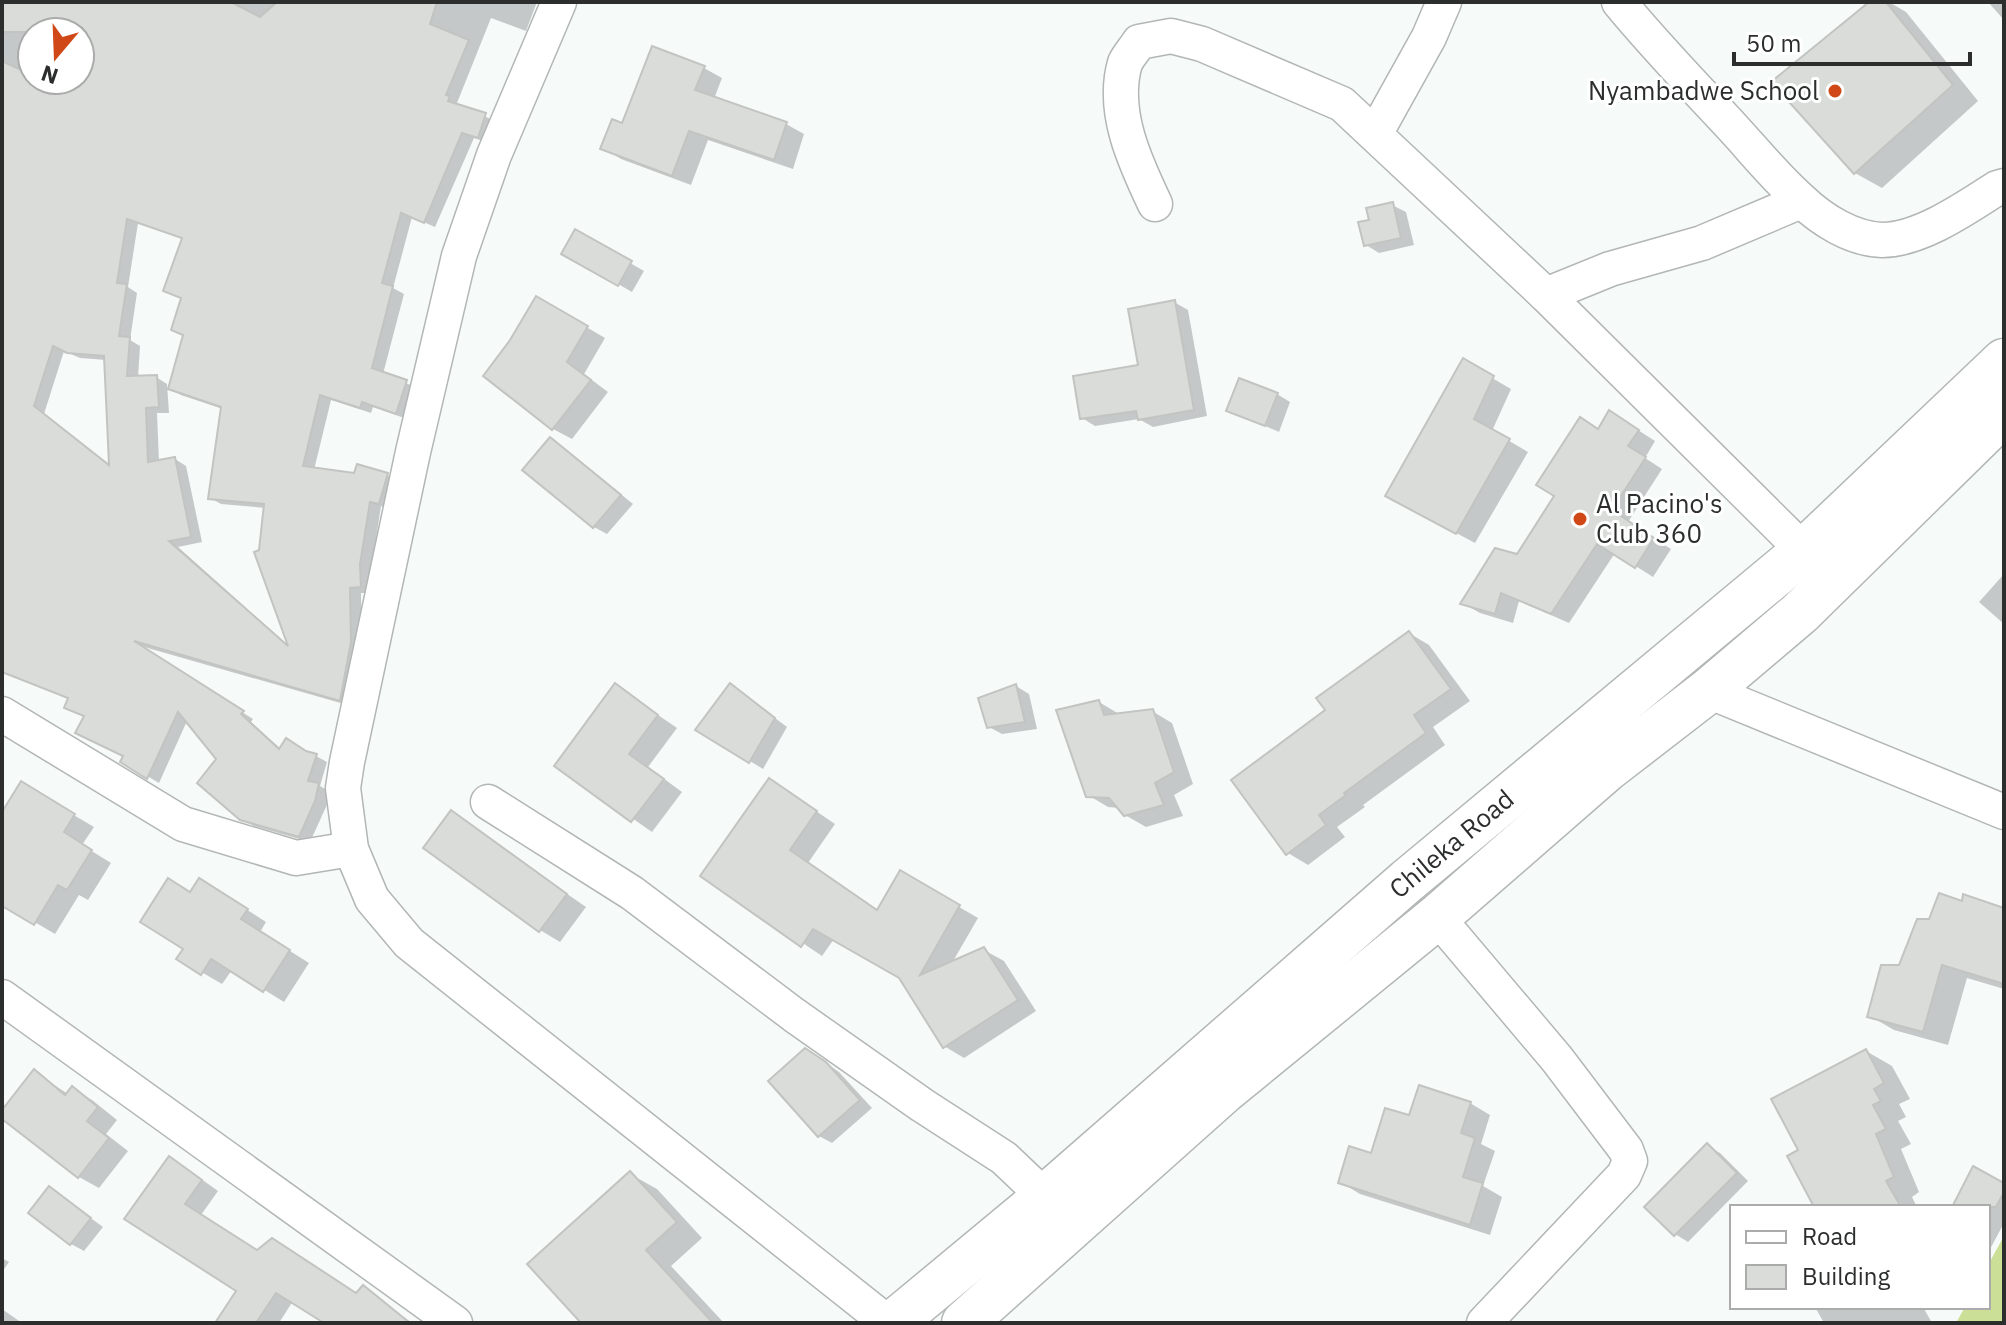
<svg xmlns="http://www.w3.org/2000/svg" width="2006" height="1325" font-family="'IBM Plex Sans',sans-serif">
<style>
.green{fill:#cbdf96}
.shadow{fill:#0003;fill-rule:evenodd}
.building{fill:#d9dcd9;stroke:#c1c4c1;stroke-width:2;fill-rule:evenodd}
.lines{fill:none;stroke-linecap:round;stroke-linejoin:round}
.street-casing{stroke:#b2b7b5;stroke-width:37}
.highway-casing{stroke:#b2b7b5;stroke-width:47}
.street{stroke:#fff;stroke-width:34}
.highway{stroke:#fff;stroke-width:44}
.poi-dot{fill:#d04817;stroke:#fff;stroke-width:3}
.labels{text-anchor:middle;stroke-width:6;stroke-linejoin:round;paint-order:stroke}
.poi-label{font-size:26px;fill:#2c2e2d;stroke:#fff;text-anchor:end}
.street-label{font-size:26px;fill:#2c2e2d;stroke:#fff}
</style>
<rect width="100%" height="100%" fill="#f6fbfa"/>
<polygon class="green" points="2004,1236 2004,1323 1956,1323 1965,1307 1988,1307 1988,1265"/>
<g class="shadow">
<path d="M2,2H537L526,31L491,18L457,103L459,106L496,121L489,143L474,138L435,227L412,217L393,288L404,294L383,374L418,388L407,419L373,407L371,413L331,400L314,470L356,475H387L398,481L390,509L381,506L371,571V593H361L362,649L351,706L137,645L253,719L251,722L281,749L316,756L327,762L320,786L330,792L326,807L310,842L254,826L241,819L219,759L187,721L159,783L122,761L125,756L69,699L36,684L2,653ZM32,32H80V80H32ZM138,223L183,239L165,290L183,299L173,329L185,336L170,388L181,395L223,409L210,498L221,504L266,508L261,552L290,647L178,547L202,542L186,466L175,459L159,462L157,413H169L167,384L156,377L138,378L140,346L130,340L137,293L128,287ZM64,351L80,358L106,360L111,467L44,414Z"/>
<polygon points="1872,2 1889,2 1906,12 1978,101 1882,188 1855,173"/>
<polygon points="1988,2 2004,2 2004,20"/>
<polygon points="704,68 722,78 714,99 786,124 804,134 793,169 708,140 691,185 621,159 603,148"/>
<polygon points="1392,205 1406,212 1414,245 1379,253 1366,245 1372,221"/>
<polygon points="576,232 644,271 632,292 564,253"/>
<polygon points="537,298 605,338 584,374 608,392 572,439 553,429 485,376 512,341"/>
<polygon points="1174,302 1188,310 1207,416 1153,427 1139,419 1095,426 1082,418 1140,367"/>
<polygon points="1463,361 1511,389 1492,431 1528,452 1475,543 1406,506"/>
<polygon points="1277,394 1290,402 1279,432 1229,410"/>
<polygon points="1627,423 1655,441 1645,458 1662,469 1628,522 1671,549 1653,577 1615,553 1569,623 1519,601 1513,623 1480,613 1462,603 1517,556 1599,430"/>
<polygon points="550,439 563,447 633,504 607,534 594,527 525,470"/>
<polygon points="2004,574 2004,624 1979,602"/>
<polygon points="1409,633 1429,645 1470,701 1433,727 1445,745 1363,805 1365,807 1337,827 1345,837 1308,865 1288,853"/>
<polygon points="731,685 787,727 763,769 698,729"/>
<polygon points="616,686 677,728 648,767 682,792 652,832 557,766"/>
<polygon points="1016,686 1029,694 1037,729 1002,734 989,727"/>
<polygon points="1099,702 1119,714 1152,711 1172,723 1193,784 1174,795 1183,816 1146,827 1125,815 1119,808 1108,807 1088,795"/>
<polygon points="21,784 94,827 82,845 111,863 88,900 79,895 55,934 2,903 2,816"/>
<polygon points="788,792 835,824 808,863 878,911 901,873 978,918 952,963 984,950 1004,961 1036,1011 964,1058 944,1046 900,977 834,939 822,956 703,876"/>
<polygon points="451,813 586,907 560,942 540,930 426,847"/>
<polygon points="219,892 266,922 260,932 309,963 284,1002 232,970 222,984 179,959 186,948 192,894"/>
<polygon points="1964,904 2003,910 2004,906 2004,989 1967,978 1948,1045 1894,1030 1870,1016 1930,921"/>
<polygon points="1866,1051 1892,1066 1910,1099 1899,1104 1906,1117 1898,1121 1911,1144 1901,1149 1919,1192 1912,1197 1917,1207 1817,1207 1801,1151"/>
<polygon points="819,1058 839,1072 872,1108 832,1143 819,1136"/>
<polygon points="34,1072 68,1094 72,1089 92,1100 117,1120 106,1134 128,1151 99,1188 79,1177 2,1117 2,1113"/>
<polygon points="1470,1103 1490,1115 1481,1144 1495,1151 1483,1186 1502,1197 1490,1235 1360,1194 1340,1182 1411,1118"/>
<polygon points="1707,1146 1720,1153 1748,1181 1688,1242 1675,1234"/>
<polygon points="186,1168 218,1191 201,1215 258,1252 358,1295 363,1288 412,1323 327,1323 293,1301 279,1323 217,1323 238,1290 127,1218"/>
<polygon points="630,1174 657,1189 702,1238 671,1266 724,1323 584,1323"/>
<polygon points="2004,1185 2004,1223 1988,1253 1988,1207 1954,1207"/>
<polygon points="50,1188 103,1227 84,1251 71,1244"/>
<polygon points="2,1258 9,1262 2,1272"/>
<polygon points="1815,1307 1923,1307 1932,1323 1824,1323"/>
<polygon points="2,1309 22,1323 2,1323"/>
</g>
<g class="building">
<path d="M2,2H231L260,17L277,2H437L430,24L469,40L446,95L450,96L448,101L486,113L478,138L462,133L424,223L401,213L382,283L393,286L372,368L407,380L396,414L362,402L360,408L320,395L303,466L354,473L357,464L388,473L379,504L370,502L360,564L361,587L350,588L351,642L340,701L134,641L244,711L241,714L279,749L286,738L306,751L317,754L308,781L319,783L315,801L299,837L240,820L197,783L216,759L178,712L147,779L120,762L123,756L75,733L84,716L64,708L68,698L2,672V61L32,75V80H43L60,88L64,80H80V32H2ZM127,219L182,238L163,291L181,298L171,330L183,335L168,389L221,407L208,499L264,504L259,550L254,552L288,646L169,541L191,537L175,457L148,462L146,408L159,407L157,375L127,376L130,337L119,336L127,284L117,283ZM53,346L67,353L104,356L109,465L34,406Z"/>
<polygon points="1869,2 1886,2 1953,85 1854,174 1771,82"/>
<polygon points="652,46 705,66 695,90 787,122 774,160 689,131 672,176 600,149 612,119 622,123"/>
<polygon points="1393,202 1401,238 1364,246 1358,222 1369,220 1366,208"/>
<polygon points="575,229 632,261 618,286 561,254"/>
<polygon points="536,296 588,326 567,362 591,380 552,430 483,376 510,340"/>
<polygon points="1175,300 1194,410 1138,420 1136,411 1080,419 1073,376 1138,365 1128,309"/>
<polygon points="1463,358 1494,376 1474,419 1510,439 1456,534 1385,496"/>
<polygon points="1239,378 1278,393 1265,426 1226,411"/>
<polygon points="1609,410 1639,430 1628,446 1646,457 1612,510 1654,538 1635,568 1597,544 1551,614 1501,593 1495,614 1460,604 1495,548 1517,554 1554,496 1536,485 1580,417 1598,429"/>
<polygon points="550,437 621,495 593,528 522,470"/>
<polygon points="1409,631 1451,689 1414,715 1426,733 1344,793 1346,795 1319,815 1326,825 1286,855 1231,780 1325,710 1316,698"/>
<polygon points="615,683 658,715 629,754 664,779 631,822 554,766"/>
<polygon points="730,683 775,718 749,763 695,730"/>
<polygon points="1016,684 1025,722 987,728 978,698"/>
<polygon points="1099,700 1104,715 1153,709 1174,772 1155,783 1164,805 1124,816 1109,798 1086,797 1056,710"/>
<polygon points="769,778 817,811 790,850 877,910 900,870 960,905 920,975 984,947 1018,1000 943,1048 899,978 813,929 801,947 700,876"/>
<polygon points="21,781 75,814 64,832 92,850 67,890 58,885 34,925 2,906 2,812"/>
<polygon points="451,810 567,894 539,932 423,848"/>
<polygon points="168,878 190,892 199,878 248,909 241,919 290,950 263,992 211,959 201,975 176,959 183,949 140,922"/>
<polygon points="1939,893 1962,901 1963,894 2004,908 2004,984 1942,965 1923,1032 1867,1017 1881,965 1899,965 1917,919 1929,919"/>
<polygon points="805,1048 826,1062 860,1100 818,1137 768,1081"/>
<polygon points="1866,1049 1884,1083 1874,1089 1881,1101 1873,1105 1886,1129 1876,1134 1894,1177 1886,1181 1901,1207 1814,1207 1787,1156 1798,1150 1771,1099"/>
<polygon points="34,1069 65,1095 72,1086 98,1107 87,1121 109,1138 78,1178 2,1119 2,1110"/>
<polygon points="1419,1085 1471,1102 1461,1133 1475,1138 1463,1177 1483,1183 1470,1225 1338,1183 1349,1146 1371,1153 1385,1108 1409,1115"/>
<polygon points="1707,1143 1737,1173 1674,1236 1644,1207"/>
<polygon points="169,1156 202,1180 185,1204 257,1250 272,1238 356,1293 363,1285 410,1323 324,1323 276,1293 256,1323 215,1323 236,1291 124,1219"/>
<polygon points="1973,1166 2004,1183 2004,1192 1996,1207 1952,1207"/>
<polygon points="630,1171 677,1222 646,1250 713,1323 581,1323 527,1264"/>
<polygon points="49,1186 91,1218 70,1245 28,1213"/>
</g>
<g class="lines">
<defs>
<g id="street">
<polyline points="559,2 494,155 459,256 413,452 347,762 343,788 351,849 372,899 409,943 888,1323"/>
<path d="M1619,2C1655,46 1695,87 1734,129C1756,153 1777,179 1801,200C1822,220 1852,239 1882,240C1920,240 1966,208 1997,188L2004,186"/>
<polyline points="1375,134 1429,37 1444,2"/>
<path d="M1155,204C1135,162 1111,111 1125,63C1128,56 1135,49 1139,42L1171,36L1202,44L1342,104L1546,295L1804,551"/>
<polyline points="1546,295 1610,269 1702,243 1801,201"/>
<polyline points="1708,691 2004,812"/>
<polyline points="2,714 183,824 296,858 351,849"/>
<polyline points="488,802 632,893 794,1015 922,1105 1004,1158 1045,1197"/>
<polyline points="1437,917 1557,1059 1626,1150 1630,1161 1624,1175 1484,1323"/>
<polyline points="2,997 455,1323"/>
</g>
<g id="highway">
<path id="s1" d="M893,1323L1045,1197L1407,881L1804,551L2004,361"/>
<polyline points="964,1323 1224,1091 1437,917 1607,769 1708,691 1800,613 2004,413"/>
</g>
</defs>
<use href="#street" class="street-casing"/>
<use href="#highway" class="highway-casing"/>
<use href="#street" class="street"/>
<use href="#highway" class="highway"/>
</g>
<g class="poi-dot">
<circle cx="1835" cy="91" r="8"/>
<circle cx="1580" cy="519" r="8"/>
</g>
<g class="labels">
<g class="poi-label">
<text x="1819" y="100">Nyambadwe School</text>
<text x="1596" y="513" text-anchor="start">Al Pacino's<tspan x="1596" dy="30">Club 360</tspan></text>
</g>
<g class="street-label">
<text dy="9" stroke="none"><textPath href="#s1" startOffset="736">Chileka Road</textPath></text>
</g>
</g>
<rect width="2006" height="1325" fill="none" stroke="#2c2e2d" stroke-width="8"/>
<rect x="1730" y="1205" width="260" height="104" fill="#ffffff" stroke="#ababab" stroke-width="2"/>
<rect x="1746" y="1231" width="40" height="12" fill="#ffffff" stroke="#ababab" stroke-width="2"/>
<text x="1802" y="1245" font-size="24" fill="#2c2e2d">Road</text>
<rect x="1746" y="1265" width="40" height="24" fill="#d9dcd9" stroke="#ababab" stroke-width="2"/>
<text x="1802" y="1285" font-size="24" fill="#2c2e2d">Building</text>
<g transform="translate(56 56) rotate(199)"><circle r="38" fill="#ffffff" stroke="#ababab" stroke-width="2"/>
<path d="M0-6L14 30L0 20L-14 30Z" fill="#d04817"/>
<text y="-12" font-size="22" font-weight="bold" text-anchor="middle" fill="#2c2e2d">N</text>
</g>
<path d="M1734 52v12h236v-12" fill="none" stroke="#2c2e2d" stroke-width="4"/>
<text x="1746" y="52" font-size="24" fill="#2c2e2d" stroke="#ffffff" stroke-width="6" paint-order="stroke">50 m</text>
</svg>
